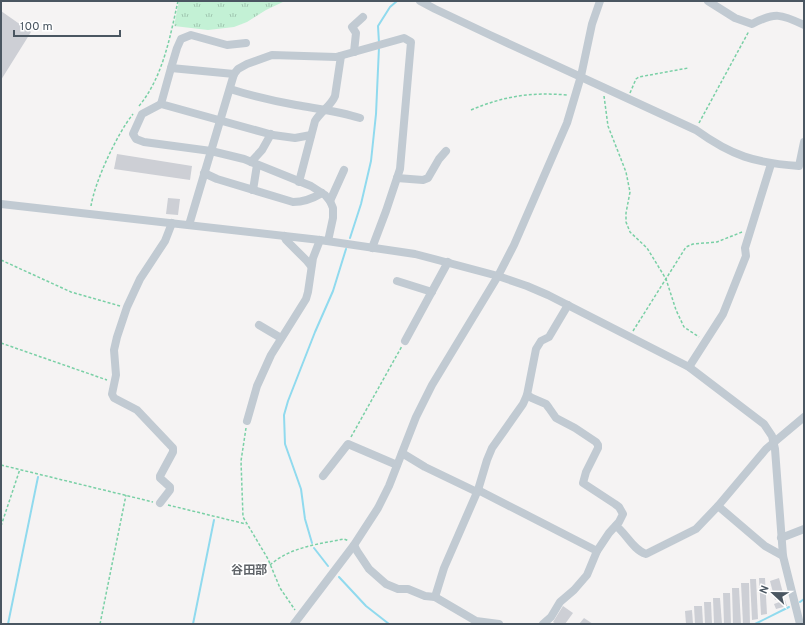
<svg xmlns="http://www.w3.org/2000/svg" width="805" height="625" font-family="Overpass,'Noto Sans JP',sans-serif">
<style>
.grass{fill:url(#grass-tufts)}
.lines{fill:none;stroke-linecap:round;stroke-linejoin:round}
.stream{stroke:#90daee;stroke-width:2}
.building{fill:#cdcfd5}
.path{stroke:#7ad0a6;stroke-width:1.5;stroke-dasharray:3 2;stroke-linecap:butt}
.minor{stroke:#c1cad2;stroke-width:8}
.labels{text-anchor:middle;stroke-width:3.5;stroke-linejoin:round;paint-order:stroke}
.quarter-label{font-size:12px;font-weight:bold;fill:#5f6368;stroke:#fff}
</style>
<defs>
<pattern id="grass-tufts" width="24" height="20" patternUnits="userSpaceOnUse"><rect width="24" height="20" fill="#c3f1d5"/><path d="M3 7l-1-3M5 7V3M7 7l1-3M15 17l-1-3M17 17v-4M19 17l1-3" fill="none" stroke="#a0c6b0"/></pattern>
</defs>
<rect width="100%" height="100%" fill="#f5f3f3"/>
<polygon class="grass" points="179,1 285,1 266,10 247,22 234,27 208,30 174,26"/>
<g class="lines">
<g class="stream">
<polyline points="379,43 378,26 390,7 397,1"/>
<polyline points="350,238 361,204 371,161 376,114 379,47"/>
<polyline points="312,543 305,519 301,489 285,444 284,415 288,401 315,332 333,291 346,249"/>
<polyline points="314,548 328,566"/>
<polyline points="339,577 366,606 389,624"/>
<polyline points="800,602 804,599"/>
<polyline points="8,624 38,477"/>
<polyline points="193,624 214,520"/>
<polyline points="755,624 789,607"/>
</g>
</g>
<g class="building">
<polygon points="1,11 31,32 1,80"/>
<polygon points="117,154 192,166 190,180 114,169"/>
<polygon points="168,198 180,199 178,215 166,214"/>
<polygon points="759,578 765,578 767,614 761,615"/>
<polygon points="779,578 784,597 775,600 770,581"/>
<polygon points="750,579 756,579 758,619 752,620"/>
<polygon points="741,583 749,583 750,624 743,624"/>
<polygon points="732,588 739,588 741,624 733,624"/>
<polygon points="723,593 730,593 731,624 724,624"/>
<polygon points="713,598 720,598 722,624 714,624"/>
<polygon points="785,600 787,606 776,609 774,604"/>
<polygon points="704,602 711,602 712,624 705,624"/>
<polygon points="563,606 573,613 565,624 556,624 553,622"/>
<polygon points="694,606 702,606 703,624 695,624"/>
<polygon points="692,610 693,624 686,624 685,611"/>
<polygon points="584,618 593,624 579,624"/>
</g>
<g class="lines">
<g class="path">
<polyline points="630,93 636,79 639,77 688,68"/>
<polyline points="604,96 608,126 626,172 630,192 626,213 626,222 630,232 647,248 666,279 676,310 684,327 699,337"/>
<path d="M139,106C163,77 170,37 178,1"/>
<path d="M471,110C504,96 531,92 568,95"/>
<polyline points="699,123 749,31"/>
<path d="M91,206C95,181 117,134 133,114"/>
<polyline points="1,260 71,292 120,306"/>
<polyline points="633,331 686,247 693,244 717,242 742,232"/>
<polyline points="1,343 107,380"/>
<polyline points="246,428 241,461 243,517 268,559 280,588 295,610"/>
<polyline points="351,437 402,346"/>
<polyline points="1,465 153,502"/>
<polyline points="168,505 246,524"/>
<polyline points="1,526 20,469"/>
<path d="M270,565C290,547 319,544 344,539L349,541"/>
<polyline points="100,624 126,495"/>
</g>
<g class="minor">
<path d="M420,1L435,9L490,35L696,130C732,156 755,163 799,166L804,142"/>
<path d="M708,1L735,18L752,24C775,12 781,14 804,25"/>
<polyline points="354,52 356,33 352,27 363,17"/>
<polyline points="171,68 161,104 273,135 295,138 311,135"/>
<polyline points="234,74 171,68 177,48 181,39 191,35 227,45 246,43"/>
<path d="M230,89C252,96 274,101 296,105C318,109 339,111 360,118"/>
<polyline points="161,104 142,114 133,134 136,139 144,142 211,151 244,159 311,186 325,195 330,201 333,208 333,218 328,241"/>
<polyline points="251,162 262,150 271,134"/>
<path d="M204,173L217,179L293,202C304,202 312,199 322,193"/>
<polyline points="397,178 423,180 428,178 439,159 446,151"/>
<path d="M299,182L315,121C321,111 331,106 335,96L341,56"/>
<polyline points="253,190 257,165"/>
<polyline points="330,201 344,170"/>
<polyline points="1,204 320,240 415,254 498,276 527,286 548,295 689,367 764,424 772,436 775,449 783,556 800,624"/>
<polyline points="189,225 234,74 238,69 247,64 272,55 336,57 404,38 411,42 400,169 386,211 372,248"/>
<polyline points="284,236 286,240 307,261 311,266"/>
<polyline points="397,281 432,292"/>
<polyline points="259,325 281,338"/>
<polyline points="405,341 448,262"/>
<polyline points="689,367 723,314 746,256 745,248 771,164"/>
<polyline points="527,395 532,398 546,404 549,408 556,418 575,428 596,442 598,445 598,448 586,472 583,483 615,504 619,507 623,514 619,522 609,533 597,551 587,575 574,590 560,602 551,617 543,624"/>
<polyline points="247,421 257,386 271,355 306,299 308,292 313,258 320,240"/>
<polyline points="402,453 425,467 477,492"/>
<polyline points="323,476 348,444 397,465"/>
<polyline points="478,490 597,551"/>
<polyline points="160,503 170,490 170,487 160,478 160,476 173,452 173,448 137,410 114,398 112,394 116,375 114,350 117,337 127,307 140,279 165,241 172,223"/>
<polyline points="718,506 765,546 783,556"/>
<path d="M616,526C626,533 633,550 646,554L696,529L718,506L766,449L804,417"/>
<polyline points="781,538 804,529"/>
<polyline points="354,545 357,551 369,569 386,584 398,589 408,589 425,596 435,597 476,621 499,624"/>
<polyline points="435,597 444,568 478,490 487,460 492,448 523,404 527,395 536,349 541,341 549,337 568,305"/>
<polyline points="294,624 354,545 378,508 389,486 416,417 432,385 498,276 514,245 567,123 581,76 592,24 600,1"/>
</g>
</g>
<g class="labels">
<g class="quarter-label">
<text x="249" y="574">谷田部</text>
</g>
</g>
<rect width="805" height="625" fill="none" stroke="#4a5661" stroke-width="4"/>
<g transform="translate(773 593) rotate(292)" stroke="#ffffff" stroke-width="3" paint-order="stroke">
<path d="M0-3L7 15L0 10L-7 15Z" fill="#4a5661"/>
<text y="-6" font-size="11" font-weight="bold" text-anchor="middle" fill="#4a5661">N</text>
</g>
<path d="M14 30v6h106v-6" fill="none" stroke="#4a5661" stroke-width="2"/>
<text x="20" y="30" font-size="12" fill="#4a5661" stroke="#ffffff" stroke-width="3" paint-order="stroke">100 m</text>
</svg>
